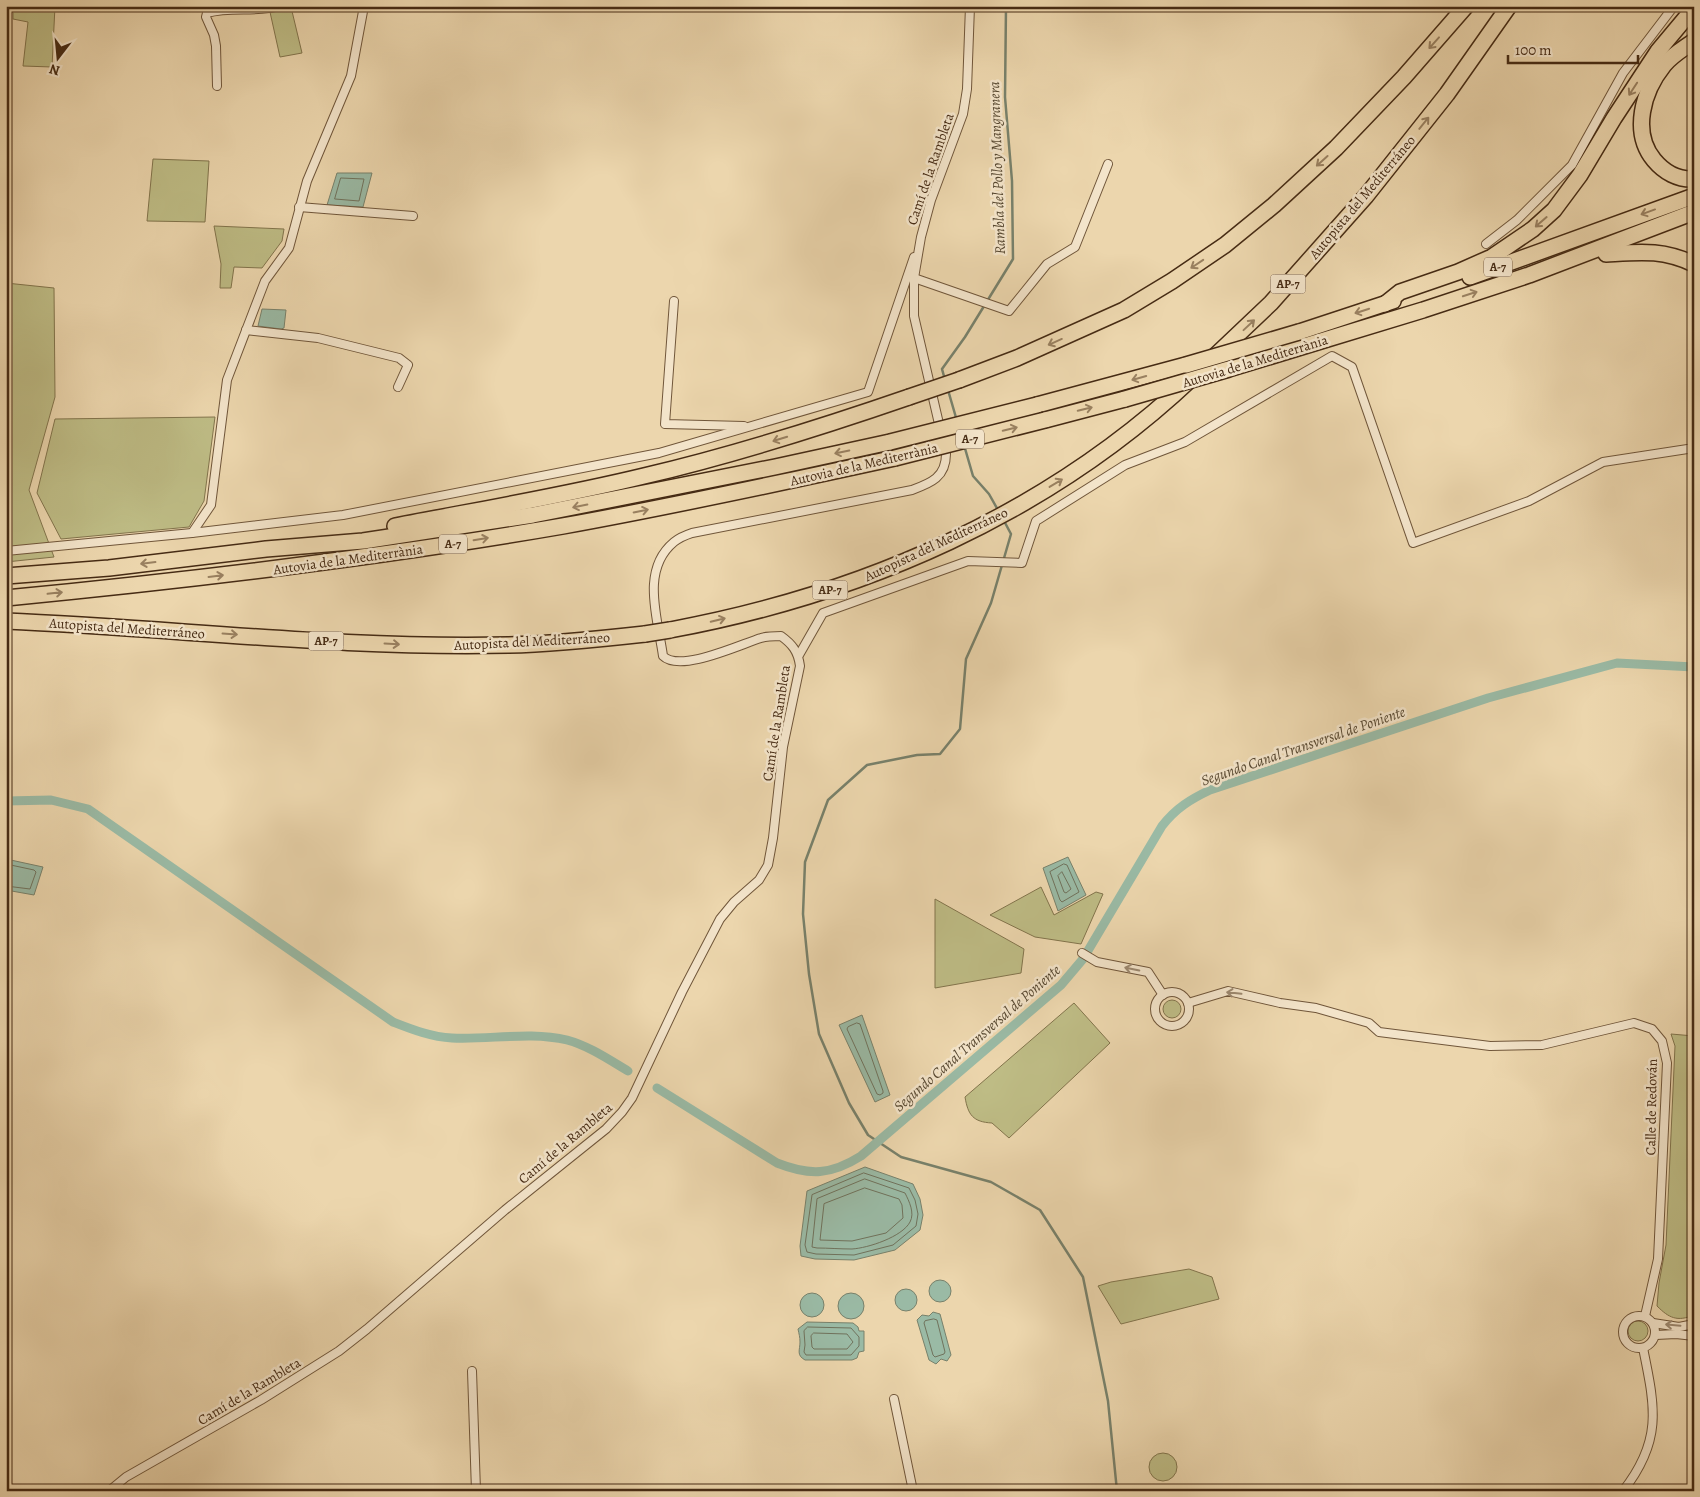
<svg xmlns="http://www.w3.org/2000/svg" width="1700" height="1497" font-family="Alegreya,serif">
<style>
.green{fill:#bebc85;stroke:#82744c}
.water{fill:#9abaa5;stroke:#78816b}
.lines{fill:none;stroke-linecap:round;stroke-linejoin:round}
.shore{stroke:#70725c;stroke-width:1}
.stream{stroke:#78816b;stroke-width:2.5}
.canal{stroke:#9abaa5;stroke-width:9}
.street-casing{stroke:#70563a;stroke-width:10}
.highway-casing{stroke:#462b14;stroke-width:18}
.street{stroke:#f3e4ca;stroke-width:8}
.highway{stroke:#ecd6ad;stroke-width:15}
.highway-bridge-casing{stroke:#462b14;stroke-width:18;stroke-linecap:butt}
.highway-bridge{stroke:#ecd6ad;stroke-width:15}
.oneway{stroke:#998060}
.oneway2{stroke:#9c886f}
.labels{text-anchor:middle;stroke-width:5;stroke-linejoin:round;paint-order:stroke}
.shield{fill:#f3e4ca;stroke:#7a624b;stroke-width:1}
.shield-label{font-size:12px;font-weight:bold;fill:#462b14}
.street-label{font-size:14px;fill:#462b14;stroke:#f3e4ca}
.water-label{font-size:15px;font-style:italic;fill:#574831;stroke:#f3e4ca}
</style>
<rect width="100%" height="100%" fill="#ecd6ad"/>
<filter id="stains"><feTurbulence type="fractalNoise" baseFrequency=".004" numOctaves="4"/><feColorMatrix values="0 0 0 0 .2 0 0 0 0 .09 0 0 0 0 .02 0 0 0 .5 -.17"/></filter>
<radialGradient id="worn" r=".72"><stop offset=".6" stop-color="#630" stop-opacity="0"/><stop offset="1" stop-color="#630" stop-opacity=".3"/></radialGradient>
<g class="green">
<polygon points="13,6 55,6 52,67 23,66 28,22 13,19"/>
<polygon points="291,7 302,53 280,57 270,12"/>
<polygon points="153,159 209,161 205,222 147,221"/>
<polygon points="214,226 284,229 282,241 262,268 234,267 231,288 220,288 221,264"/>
<polygon points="6,283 54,288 55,397 29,490 54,557 6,562"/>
<polygon points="215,417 204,501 189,527 61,539 37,493 55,419"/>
<polygon points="1041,887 1054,915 1096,892 1103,894 1081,944 1035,937 990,915"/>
<polygon points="935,899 1024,949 1021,973 935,988"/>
<circle cx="1172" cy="1009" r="9"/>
<path d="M1074,1003L1110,1043L1009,1138L992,1123C973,1122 968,1115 965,1097Z"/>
<path d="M1671,1034L1694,1036V1315C1677,1322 1669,1318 1657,1306L1659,1283L1666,1245L1675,1046Z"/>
<polygon points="1189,1269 1212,1277 1219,1299 1121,1324 1098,1286 1111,1282"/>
<circle cx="1638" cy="1331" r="10"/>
<circle cx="1163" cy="1467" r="14"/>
</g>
<g class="water">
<polygon points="337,173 372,173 363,207 327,205"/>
<polygon points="262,309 286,310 284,328 281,329 258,326"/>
<polygon points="1068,857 1086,895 1058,911 1043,868"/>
<polygon points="6,859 43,867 34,895 6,890"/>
<polygon points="862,1015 890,1095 875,1102 839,1025"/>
<polygon points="865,1167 913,1184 920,1199 923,1215 920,1230 895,1250 854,1260 815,1259 801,1256 800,1246 807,1191"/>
<circle cx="940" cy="1291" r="11"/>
<circle cx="906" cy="1300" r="11"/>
<circle cx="812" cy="1305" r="12"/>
<circle cx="851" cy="1306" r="13"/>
<polygon points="933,1312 940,1314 951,1355 947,1361 941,1359 936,1364 929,1360 917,1320 922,1315 929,1316"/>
<path d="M807,1322L853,1323L858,1327L859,1331H864V1351L859,1352L857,1358L852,1360H805C796,1355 800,1350 800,1342C800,1337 799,1334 798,1329Z"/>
</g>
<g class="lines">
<g class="shore">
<polygon points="341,178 364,179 359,201 335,199"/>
<polyline points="6,864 34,870 36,872 30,889 6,886"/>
<polygon points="1064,864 1067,865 1079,892 1062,902 1060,900 1050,872"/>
<polygon points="1062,872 1071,889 1066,893 1064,892 1058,876"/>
<polygon points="857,1023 860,1024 883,1091 883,1093 880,1095 877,1094 847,1029 848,1027"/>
<polygon points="864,1173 909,1188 915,1200 918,1214 916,1226 893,1245 854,1255 816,1254 807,1252 805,1245 812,1195"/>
<path d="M865,1179L905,1193C909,1201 915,1213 910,1222C902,1237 868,1248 852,1249C840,1249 828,1248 817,1248L812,1247L817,1199Z"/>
<polygon points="865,1188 899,1199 902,1205 903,1218 886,1233 852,1241 820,1240 824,1204"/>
<polygon points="934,1319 937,1320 945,1352 944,1354 935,1357 933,1355 924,1323 925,1321"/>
<polygon points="808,1327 851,1328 859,1337 859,1346 851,1355 806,1355 804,1352 805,1345 804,1331"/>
<polygon points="814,1333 847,1334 853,1342 847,1349 814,1349 812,1347 811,1336"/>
</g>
<g class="stream">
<polyline points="945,380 942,369 965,337 1013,259 1012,181 1005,97 1006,6"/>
<polyline points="948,390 957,421"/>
<polyline points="964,445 973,476 989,494 998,510"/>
<polyline points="1003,519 1011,534 991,603 966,659 960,729 940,754 917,755 867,765 828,800 805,862 803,914 809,974 819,1034 849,1103 868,1135 901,1157 991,1182 1040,1210 1083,1277 1108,1401 1117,1491"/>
</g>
<g class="canal">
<path d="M6,801L51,800L88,809L393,1022C411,1029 431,1037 452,1038C489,1040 530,1031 567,1040C589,1046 608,1059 628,1071"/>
<path d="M657,1088L777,1163C810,1176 831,1175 861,1156L1061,985L1083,959L1162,826C1176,808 1191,799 1210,790L1488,698L1617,663L1694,667"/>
</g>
<defs>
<g id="street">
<path d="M217,86L216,46L214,35L206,17L207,13C231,6 256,13 280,6"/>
<polyline points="299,207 413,216"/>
<polyline points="1486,244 1517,220 1572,165 1623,73 1674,6"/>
<polyline points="914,278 1009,311 1047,264 1075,247 1108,164"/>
<polyline points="674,301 665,424 744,426"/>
<polyline points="246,330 318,338 399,358 408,365 398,387"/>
<polyline points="192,533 343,515 659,453 868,392 914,257"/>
<polyline points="6,551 192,533 211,505 227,380 265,281 289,248 307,181 351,76 364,6"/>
<polyline points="799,655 823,613 968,561 1022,563 1036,521 1125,465 1185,442 1332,356 1352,367 1413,543 1529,501 1603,462 1694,448"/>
<polyline points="1082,953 1097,962 1148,972 1163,995"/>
<circle cx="1172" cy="1009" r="17"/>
<polyline points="1188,1003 1228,991 1280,1003 1316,1008 1369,1023 1379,1032 1490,1046 1542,1045 1634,1023 1652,1029 1662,1041 1667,1063 1658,1259 1645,1316"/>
<circle cx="1639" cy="1332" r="16"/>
<polyline points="1653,1323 1679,1327 1694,1324"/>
<polyline points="1656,1335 1676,1334 1694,1336"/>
<polyline points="472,1371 476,1491"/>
<polyline points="894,1399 913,1491"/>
<path d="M109,1491L126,1477L261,1400L339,1351L367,1329L505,1210L606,1129L622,1112L632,1098L682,992L720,919L734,902L759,880L768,865L773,838L783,747L800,666C798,651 792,644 781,636C774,636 767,636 761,638C741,644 680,673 663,656C658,619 640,570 674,542C679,538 686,535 692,533L912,490C931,483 946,477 946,454L914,316V278L921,237L931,200L963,114L967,89L970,6"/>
<path d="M1623,1491C1663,1440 1655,1407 1643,1348"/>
</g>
<g id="highway">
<path d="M1694,41C1683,49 1672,55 1664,65C1643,91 1631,132 1654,160C1664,172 1678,180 1694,179"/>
<path d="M1606,254C1640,252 1662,249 1694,264"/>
<polyline points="1470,277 1694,196"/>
<polyline points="1385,304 1400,292 1458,272 1492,257 1533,229 1554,210 1580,175 1614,118 1658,51 1694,8"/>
<polyline points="1299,332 1393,301"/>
<polyline points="1213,358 1271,303 1366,196 1447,94 1509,6"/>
<polyline points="1229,369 1423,310 1529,275 1694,212"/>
<polyline points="959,380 1017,358 1124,310 1172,281 1225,245 1274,205 1336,148 1404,77 1466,6"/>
<polyline points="1037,405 1186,365"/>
<polyline points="1045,420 1125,399"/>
<path d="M395,526C478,510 562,496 644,476C734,455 822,427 909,397"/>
<polyline points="6,576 109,568 266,549 363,541 533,515 775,467 890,442"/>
<path d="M6,598C192,580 378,558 563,526C674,506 785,482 895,458"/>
<path d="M6,621C174,628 341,649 509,645C555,644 600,639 645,634"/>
<path d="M670,630C864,594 1048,514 1192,378"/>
</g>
</defs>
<use href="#street" class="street-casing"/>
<use href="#highway" class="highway-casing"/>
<use href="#street" class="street"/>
<use href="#highway" class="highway"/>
<defs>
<g id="highway-bridge">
<polyline points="1186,365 1299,332"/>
<polyline points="909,397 959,380"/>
<polyline points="1125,399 1229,369"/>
<polyline points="890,442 1037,405"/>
<polyline points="895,458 1045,420"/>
<polyline points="645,634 670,630"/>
</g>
</defs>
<use href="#highway-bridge" class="highway-bridge-casing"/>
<use href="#highway-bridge" class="highway-bridge"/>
</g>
<defs><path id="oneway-shaft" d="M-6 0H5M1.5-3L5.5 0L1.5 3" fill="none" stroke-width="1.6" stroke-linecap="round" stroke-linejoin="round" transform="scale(1.25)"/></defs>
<g class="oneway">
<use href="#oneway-shaft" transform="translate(1434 43) rotate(132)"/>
<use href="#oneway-shaft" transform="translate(1633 89) rotate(123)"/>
<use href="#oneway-shaft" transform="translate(1424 123) rotate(-51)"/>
<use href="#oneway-shaft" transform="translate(1322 161) rotate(138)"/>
<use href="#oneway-shaft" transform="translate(1648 212) rotate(160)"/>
<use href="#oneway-shaft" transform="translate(1541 222) rotate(139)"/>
<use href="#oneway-shaft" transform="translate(1197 264) rotate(146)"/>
<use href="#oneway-shaft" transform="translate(1470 294) rotate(-18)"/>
<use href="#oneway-shaft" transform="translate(1362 311) rotate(162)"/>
<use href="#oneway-shaft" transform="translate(1249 325) rotate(-43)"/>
<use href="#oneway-shaft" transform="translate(1055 342) rotate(156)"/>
<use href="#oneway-shaft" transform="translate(1139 378) rotate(164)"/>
<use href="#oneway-shaft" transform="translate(1085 409) rotate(-14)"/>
<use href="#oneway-shaft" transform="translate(1010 429) rotate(-14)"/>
<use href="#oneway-shaft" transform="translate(780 439) rotate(163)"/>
<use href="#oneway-shaft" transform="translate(842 452) rotate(168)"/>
<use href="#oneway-shaft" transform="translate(1056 483) rotate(-31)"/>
<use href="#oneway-shaft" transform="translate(580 506) rotate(169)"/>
<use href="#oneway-shaft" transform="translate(641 511) rotate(-11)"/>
<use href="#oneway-shaft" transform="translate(481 539) rotate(-9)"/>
<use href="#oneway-shaft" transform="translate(148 563) rotate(173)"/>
<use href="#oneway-shaft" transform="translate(216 576) rotate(-7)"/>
<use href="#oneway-shaft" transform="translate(55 593) rotate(-6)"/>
<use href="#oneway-shaft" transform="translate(718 620) rotate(-13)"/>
<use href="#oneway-shaft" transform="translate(230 634) rotate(4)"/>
<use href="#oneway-shaft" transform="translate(392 644) rotate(3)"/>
</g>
<g class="oneway2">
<use href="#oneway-shaft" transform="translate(1132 969) rotate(-168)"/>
<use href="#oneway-shaft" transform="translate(1234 993) rotate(-174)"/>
<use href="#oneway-shaft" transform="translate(1673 1325) rotate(-175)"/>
</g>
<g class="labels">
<g class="shield">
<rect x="1484" y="257.5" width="28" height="19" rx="4"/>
<rect x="1270.5" y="274.5" width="35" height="19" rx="4"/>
<rect x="956" y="429.5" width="28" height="19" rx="4"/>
<rect x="439" y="534.5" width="28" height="19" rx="4"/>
<rect x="812.5" y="580.5" width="35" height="19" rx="4"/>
<rect x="308.5" y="631.5" width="35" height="19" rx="4"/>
</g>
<g class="shield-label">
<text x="1498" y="271">A-7</text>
<text x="1288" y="288">AP-7</text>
<text x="970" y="443">A-7</text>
<text x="453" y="548">A-7</text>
<text x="830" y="594">AP-7</text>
<text x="326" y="645">AP-7</text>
</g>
<g class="street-label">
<text transform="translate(930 169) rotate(-71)" y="5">Camí de la Rambleta</text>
<text transform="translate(1362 197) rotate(-50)" y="5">Autopista del Mediterráneo</text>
<text transform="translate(1255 361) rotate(-17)" y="5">Autovia de la Mediterrània</text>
<text transform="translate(864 464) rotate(-13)" y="5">Autovia de la Mediterrània</text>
<text transform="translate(936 544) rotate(-25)" y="5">Autopista del Mediterráneo</text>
<text transform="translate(348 559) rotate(-8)" y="5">Autovia de la Mediterrània</text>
<text transform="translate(127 628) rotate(4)" y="5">Autopista del Mediterráneo</text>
<text transform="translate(532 641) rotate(-3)" y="5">Autopista del Mediterráneo</text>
<text transform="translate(776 723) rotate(-81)" y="5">Camí de la Rambleta</text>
<text transform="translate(1651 1107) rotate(-89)" y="5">Calle de Redován</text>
<text transform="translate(565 1143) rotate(-40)" y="5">Camí de la Rambleta</text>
<text transform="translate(249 1391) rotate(-31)" y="5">Camí de la Rambleta</text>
</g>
<g class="water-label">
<text transform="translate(997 168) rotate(-92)" y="5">Rambla del Pollo y Mangranera</text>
<text transform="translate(1303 746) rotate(-19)" y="5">Segundo Canal Transversal de Poniente</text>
<text transform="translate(977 1038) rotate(-41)" y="5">Segundo Canal Transversal de Poniente</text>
</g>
</g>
<rect width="1700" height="1497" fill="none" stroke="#ecd6ad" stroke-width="25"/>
<rect x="8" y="8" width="1685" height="1482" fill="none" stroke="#462b14" stroke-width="2.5"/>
<rect x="12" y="12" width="1675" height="1472" fill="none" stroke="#462b14"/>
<g transform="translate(58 58) rotate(196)" stroke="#f3e4ca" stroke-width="4" paint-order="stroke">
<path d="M0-4L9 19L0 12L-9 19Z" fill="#462b14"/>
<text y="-8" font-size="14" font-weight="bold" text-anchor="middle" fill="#462b14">N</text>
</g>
<path d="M1508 55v8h130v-8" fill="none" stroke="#462b14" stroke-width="2.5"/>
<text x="1515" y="55" font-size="15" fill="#462b14" stroke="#f3e4ca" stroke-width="4" paint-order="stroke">100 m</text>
<rect width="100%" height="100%" filter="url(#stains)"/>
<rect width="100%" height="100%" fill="url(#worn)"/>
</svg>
